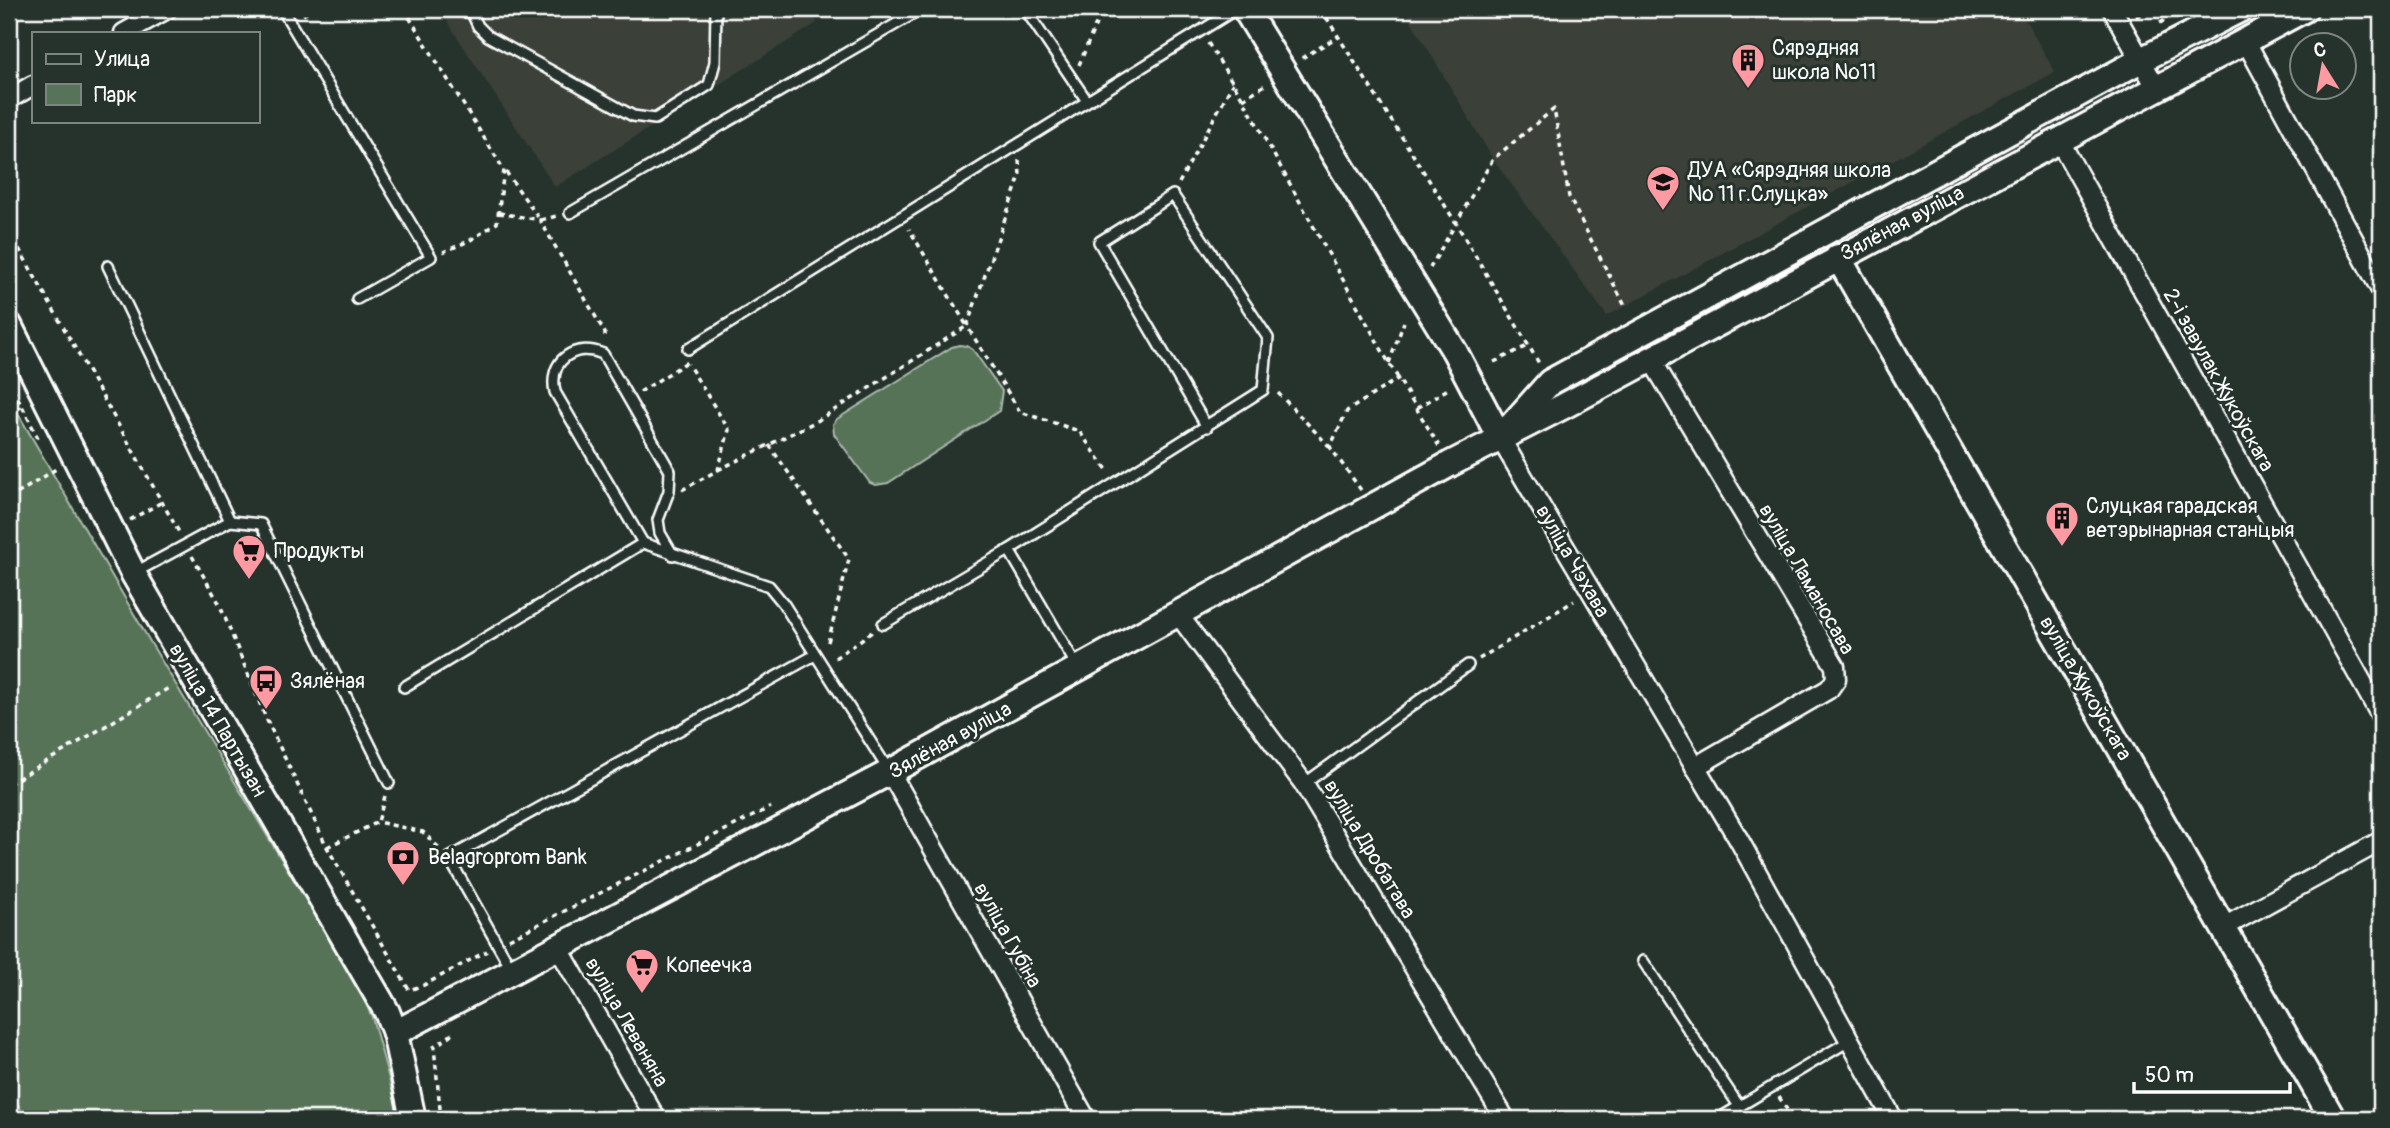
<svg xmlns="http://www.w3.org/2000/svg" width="2390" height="1128" font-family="Pangolin,sans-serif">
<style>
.built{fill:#3a4038}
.green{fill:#577359;stroke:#abb9ac;stroke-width:2}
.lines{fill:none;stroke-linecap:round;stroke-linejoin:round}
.lane-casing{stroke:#fff;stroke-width:14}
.street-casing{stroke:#fff;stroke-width:23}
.secondary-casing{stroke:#fff;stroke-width:30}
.path{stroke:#fff;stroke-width:3.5;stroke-dasharray:5 5;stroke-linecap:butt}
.lane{stroke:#26332d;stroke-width:9}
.street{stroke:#26332d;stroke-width:18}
.secondary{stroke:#26332d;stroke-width:24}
.labels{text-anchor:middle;stroke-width:6;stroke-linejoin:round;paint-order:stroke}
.poi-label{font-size:21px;fill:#fff;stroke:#26332d;text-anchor:start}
.street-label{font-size:21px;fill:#fff;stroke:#26332d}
</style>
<rect width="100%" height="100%" fill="#26332d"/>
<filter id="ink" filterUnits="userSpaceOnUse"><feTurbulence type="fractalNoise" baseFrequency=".0143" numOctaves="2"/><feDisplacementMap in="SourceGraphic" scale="14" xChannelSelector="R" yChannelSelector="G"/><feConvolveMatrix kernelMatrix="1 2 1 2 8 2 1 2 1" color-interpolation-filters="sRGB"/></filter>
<g filter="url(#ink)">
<g class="built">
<polygon points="439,9 808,9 817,23 555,187"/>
<polygon points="1404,9 2019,9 2055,72 1607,316 1493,159"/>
</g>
<g class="green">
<polygon points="959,345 967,346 973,350 1002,391 999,411 888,483 876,485 870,483 834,434 833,424 837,419 952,347"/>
<polygon points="9,398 152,645 358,986 372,1017 400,1119 25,1119 9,1085"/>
</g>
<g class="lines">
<defs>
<g id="lane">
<polyline points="282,9 431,257 357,299"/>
<polyline points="470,9 478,26 488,36 633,116 655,119 709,85 715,62 716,9"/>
<polyline points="1025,9 1087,101"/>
<polyline points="570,213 922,9"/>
<polyline points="108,266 230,521"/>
<polyline points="688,349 1236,9"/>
<path d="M643,543L555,392C548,360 575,342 603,354L670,471L669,491L658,520L660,533L673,555"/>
<polyline points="134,573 230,521 261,524 389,783"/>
<polyline points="883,624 1009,550"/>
<polyline points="1078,668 1009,550 1263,390 1268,338 1173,195 1099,242 1207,427"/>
<polyline points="404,687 643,543 769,586 783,603 889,771"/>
<polyline points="1304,784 1468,665"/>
<polyline points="1643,961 1739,1106"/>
<polyline points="512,970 449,858 815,655"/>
<polyline points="1718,1119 1849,1041"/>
</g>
<g id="street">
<polyline points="2112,9 2156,87"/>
<polyline points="124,33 167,9"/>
<polyline points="2245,40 2381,290"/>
<polyline points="9,99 33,85"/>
<polyline points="2059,140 2381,716"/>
<polyline points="1651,359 1835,666 1836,679 1829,689 1695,767"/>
<polyline points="1500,438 1739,840 1893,1119"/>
<polyline points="1178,614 1304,784 1505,1119"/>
<polyline points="890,772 1086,1119"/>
<polyline points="2224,927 2381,841"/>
<polyline points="558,947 656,1119"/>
</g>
<g id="secondary">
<polyline points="1245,9 1455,352 1500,438"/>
<polyline points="1838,257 2333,1119"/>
<polyline points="9,325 133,573 387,1012 395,1033 413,1119"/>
<polyline points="1510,427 1550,382 2141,60 2241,9"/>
<polyline points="395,1033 890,772 1450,464 1564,406 2305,9"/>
</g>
</defs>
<use href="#lane" class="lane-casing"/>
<use href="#street" class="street-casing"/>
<use href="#secondary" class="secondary-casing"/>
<g class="path">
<polyline points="404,9 504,170 497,223 469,241 443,252"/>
<polyline points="1187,9 1193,19"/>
<polyline points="1321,9 1456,223 1540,365"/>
<polyline points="303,15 313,9"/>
<polyline points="2136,17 2149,9"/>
<polyline points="2160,23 2185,9"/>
<polyline points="1208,43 1243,99 1389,363 1439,446"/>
<polyline points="1302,58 1339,36"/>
<polyline points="1079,65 1102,9"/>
<polyline points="1243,99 1265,85"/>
<polyline points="1019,160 1020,176 967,326 1020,412 1079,431 1108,471"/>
<polyline points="506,172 540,220 557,216"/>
<polyline points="1179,183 1233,83"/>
<polyline points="499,213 540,220 605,333 605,340"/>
<polyline points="9,231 180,534"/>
<polyline points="1430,268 1493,159 1554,109 1569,197 1625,306"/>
<polyline points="1494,362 1527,346"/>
<polyline points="1389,363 1404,322"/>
<polyline points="9,380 39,440"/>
<polyline points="640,392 687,362"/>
<polyline points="1278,393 1330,447"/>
<polyline points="1417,408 1448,389"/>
<polyline points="9,414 21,407"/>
<polyline points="769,445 849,559 827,646"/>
<polyline points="718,470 817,421 967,326 909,229"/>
<polyline points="682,490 718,470 729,430 688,364"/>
<polyline points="1361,490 1330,447 1347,411 1399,378"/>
<polyline points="9,499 56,469 57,471"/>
<polyline points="130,520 162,502"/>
<polyline points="192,556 219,603 265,716 327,847 409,990 424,985 487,951"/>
<polyline points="835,658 872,632"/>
<polyline points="1479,659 1574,601"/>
<polyline points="9,784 172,686"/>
<polyline points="385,796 378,822 423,832 440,849"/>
<polyline points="327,847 378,822"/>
<polyline points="509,939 771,807"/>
<polyline points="1779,1097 1793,1119"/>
<polyline points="441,1119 434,1047 451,1035 448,1030"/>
</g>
<use href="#lane" class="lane"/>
<use href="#street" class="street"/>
<use href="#secondary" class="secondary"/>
</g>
</g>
<defs>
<symbol id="building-pin" viewBox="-11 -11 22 30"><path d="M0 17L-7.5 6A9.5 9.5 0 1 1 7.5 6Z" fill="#ff9aa2" stroke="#26332d"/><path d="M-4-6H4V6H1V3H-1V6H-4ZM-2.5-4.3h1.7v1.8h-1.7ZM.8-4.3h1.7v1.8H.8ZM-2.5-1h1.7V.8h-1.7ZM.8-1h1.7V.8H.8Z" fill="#111"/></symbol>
<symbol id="school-pin" viewBox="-11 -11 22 30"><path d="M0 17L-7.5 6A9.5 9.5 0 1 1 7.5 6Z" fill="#ff9aa2" stroke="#26332d"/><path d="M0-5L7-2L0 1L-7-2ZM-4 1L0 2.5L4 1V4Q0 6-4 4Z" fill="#111"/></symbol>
<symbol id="supermarket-pin" viewBox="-11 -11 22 30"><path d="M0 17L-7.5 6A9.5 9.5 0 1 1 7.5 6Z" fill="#ff9aa2" stroke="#26332d"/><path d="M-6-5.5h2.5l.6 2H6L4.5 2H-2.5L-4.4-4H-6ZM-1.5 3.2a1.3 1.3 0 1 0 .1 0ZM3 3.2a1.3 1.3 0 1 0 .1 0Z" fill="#111"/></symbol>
<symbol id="bus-pin" viewBox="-11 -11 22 30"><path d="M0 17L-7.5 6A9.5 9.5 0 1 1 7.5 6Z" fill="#ff9aa2" stroke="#26332d"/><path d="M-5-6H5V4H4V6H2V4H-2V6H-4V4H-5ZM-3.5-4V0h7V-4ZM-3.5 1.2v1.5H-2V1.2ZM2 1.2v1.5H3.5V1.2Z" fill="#111"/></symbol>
<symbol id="bank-pin" viewBox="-11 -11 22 30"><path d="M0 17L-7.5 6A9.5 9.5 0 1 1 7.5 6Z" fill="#ff9aa2" stroke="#26332d"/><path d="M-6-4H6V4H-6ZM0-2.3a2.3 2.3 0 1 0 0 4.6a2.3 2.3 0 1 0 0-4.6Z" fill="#111"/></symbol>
</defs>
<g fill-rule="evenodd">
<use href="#building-pin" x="1729" y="41" width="38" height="52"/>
<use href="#school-pin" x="1644" y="163" width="38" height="52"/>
<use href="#building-pin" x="2043" y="499" width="38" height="52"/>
<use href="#supermarket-pin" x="230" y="532" width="38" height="52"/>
<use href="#bus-pin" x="247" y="662" width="38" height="52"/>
<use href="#bank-pin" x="384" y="838" width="38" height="52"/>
<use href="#supermarket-pin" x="623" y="946" width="38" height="52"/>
</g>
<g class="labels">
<g class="poi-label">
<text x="1772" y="55">Сярэдняя<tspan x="1772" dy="24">школа №11</tspan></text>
<text x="1688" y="177">ДУА «Сярэдняя школа<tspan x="1688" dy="24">№ 11 г.Слуцка»</tspan></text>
<text x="2086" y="513">Слуцкая гарадская<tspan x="2086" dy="24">ветэрынарная станцыя</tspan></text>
<text x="274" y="558">Продукты</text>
<text x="290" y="688">Зялёная</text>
<text x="428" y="864">Belagroprom Bank</text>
<text x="666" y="972">Копеечка</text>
</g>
<g class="street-label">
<text transform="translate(1902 223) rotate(-28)" y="7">Зялёная вуліца</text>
<text transform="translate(2219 380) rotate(61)" y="7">2-і завулак Жукоўскага</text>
<text transform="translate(1573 561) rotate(60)" y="7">вуліца Чэхава</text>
<text transform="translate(1807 579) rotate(60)" y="7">вуліца Ламаносава</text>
<text transform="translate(2086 688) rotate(60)" y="7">вуліца Жукоўскага</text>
<text transform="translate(218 720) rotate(60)" y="7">вуліца 14 Партызан</text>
<text transform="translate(950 740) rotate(-29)" y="7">Зялёная вуліца</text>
<text transform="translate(1370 849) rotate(59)" y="7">вуліца Дробатава</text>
<text transform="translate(1008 935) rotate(61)" y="7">вуліца Губіна</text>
<text transform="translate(627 1022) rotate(60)" y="7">вуліца Леваняна</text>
</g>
</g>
<rect width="2390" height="1128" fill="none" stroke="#26332d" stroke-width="35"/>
<rect x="18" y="18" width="2355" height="1093" fill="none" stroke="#fff" stroke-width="2.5" filter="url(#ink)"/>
<rect x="32" y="32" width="228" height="91" fill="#26332d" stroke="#7d8581" stroke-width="2"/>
<rect x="46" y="54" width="35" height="10" fill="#26332d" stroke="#7d8581" stroke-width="2"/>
<text x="94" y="66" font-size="21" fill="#ffffff">Улица</text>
<rect x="46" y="84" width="35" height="21" fill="#577359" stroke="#7d8581" stroke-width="2"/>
<text x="94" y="102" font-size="21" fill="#ffffff">Парк</text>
<g transform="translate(2323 66) rotate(349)"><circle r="33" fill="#26332d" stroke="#7d8581" stroke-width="2"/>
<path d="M0-5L12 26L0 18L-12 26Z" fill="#ff9aa2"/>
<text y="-10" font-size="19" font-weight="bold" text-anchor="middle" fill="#ffffff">С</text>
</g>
<path d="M2134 1082v10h156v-10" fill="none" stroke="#ffffff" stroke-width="3.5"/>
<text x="2145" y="1082" font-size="21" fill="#ffffff" stroke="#26332d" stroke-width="5" paint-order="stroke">50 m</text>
</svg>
